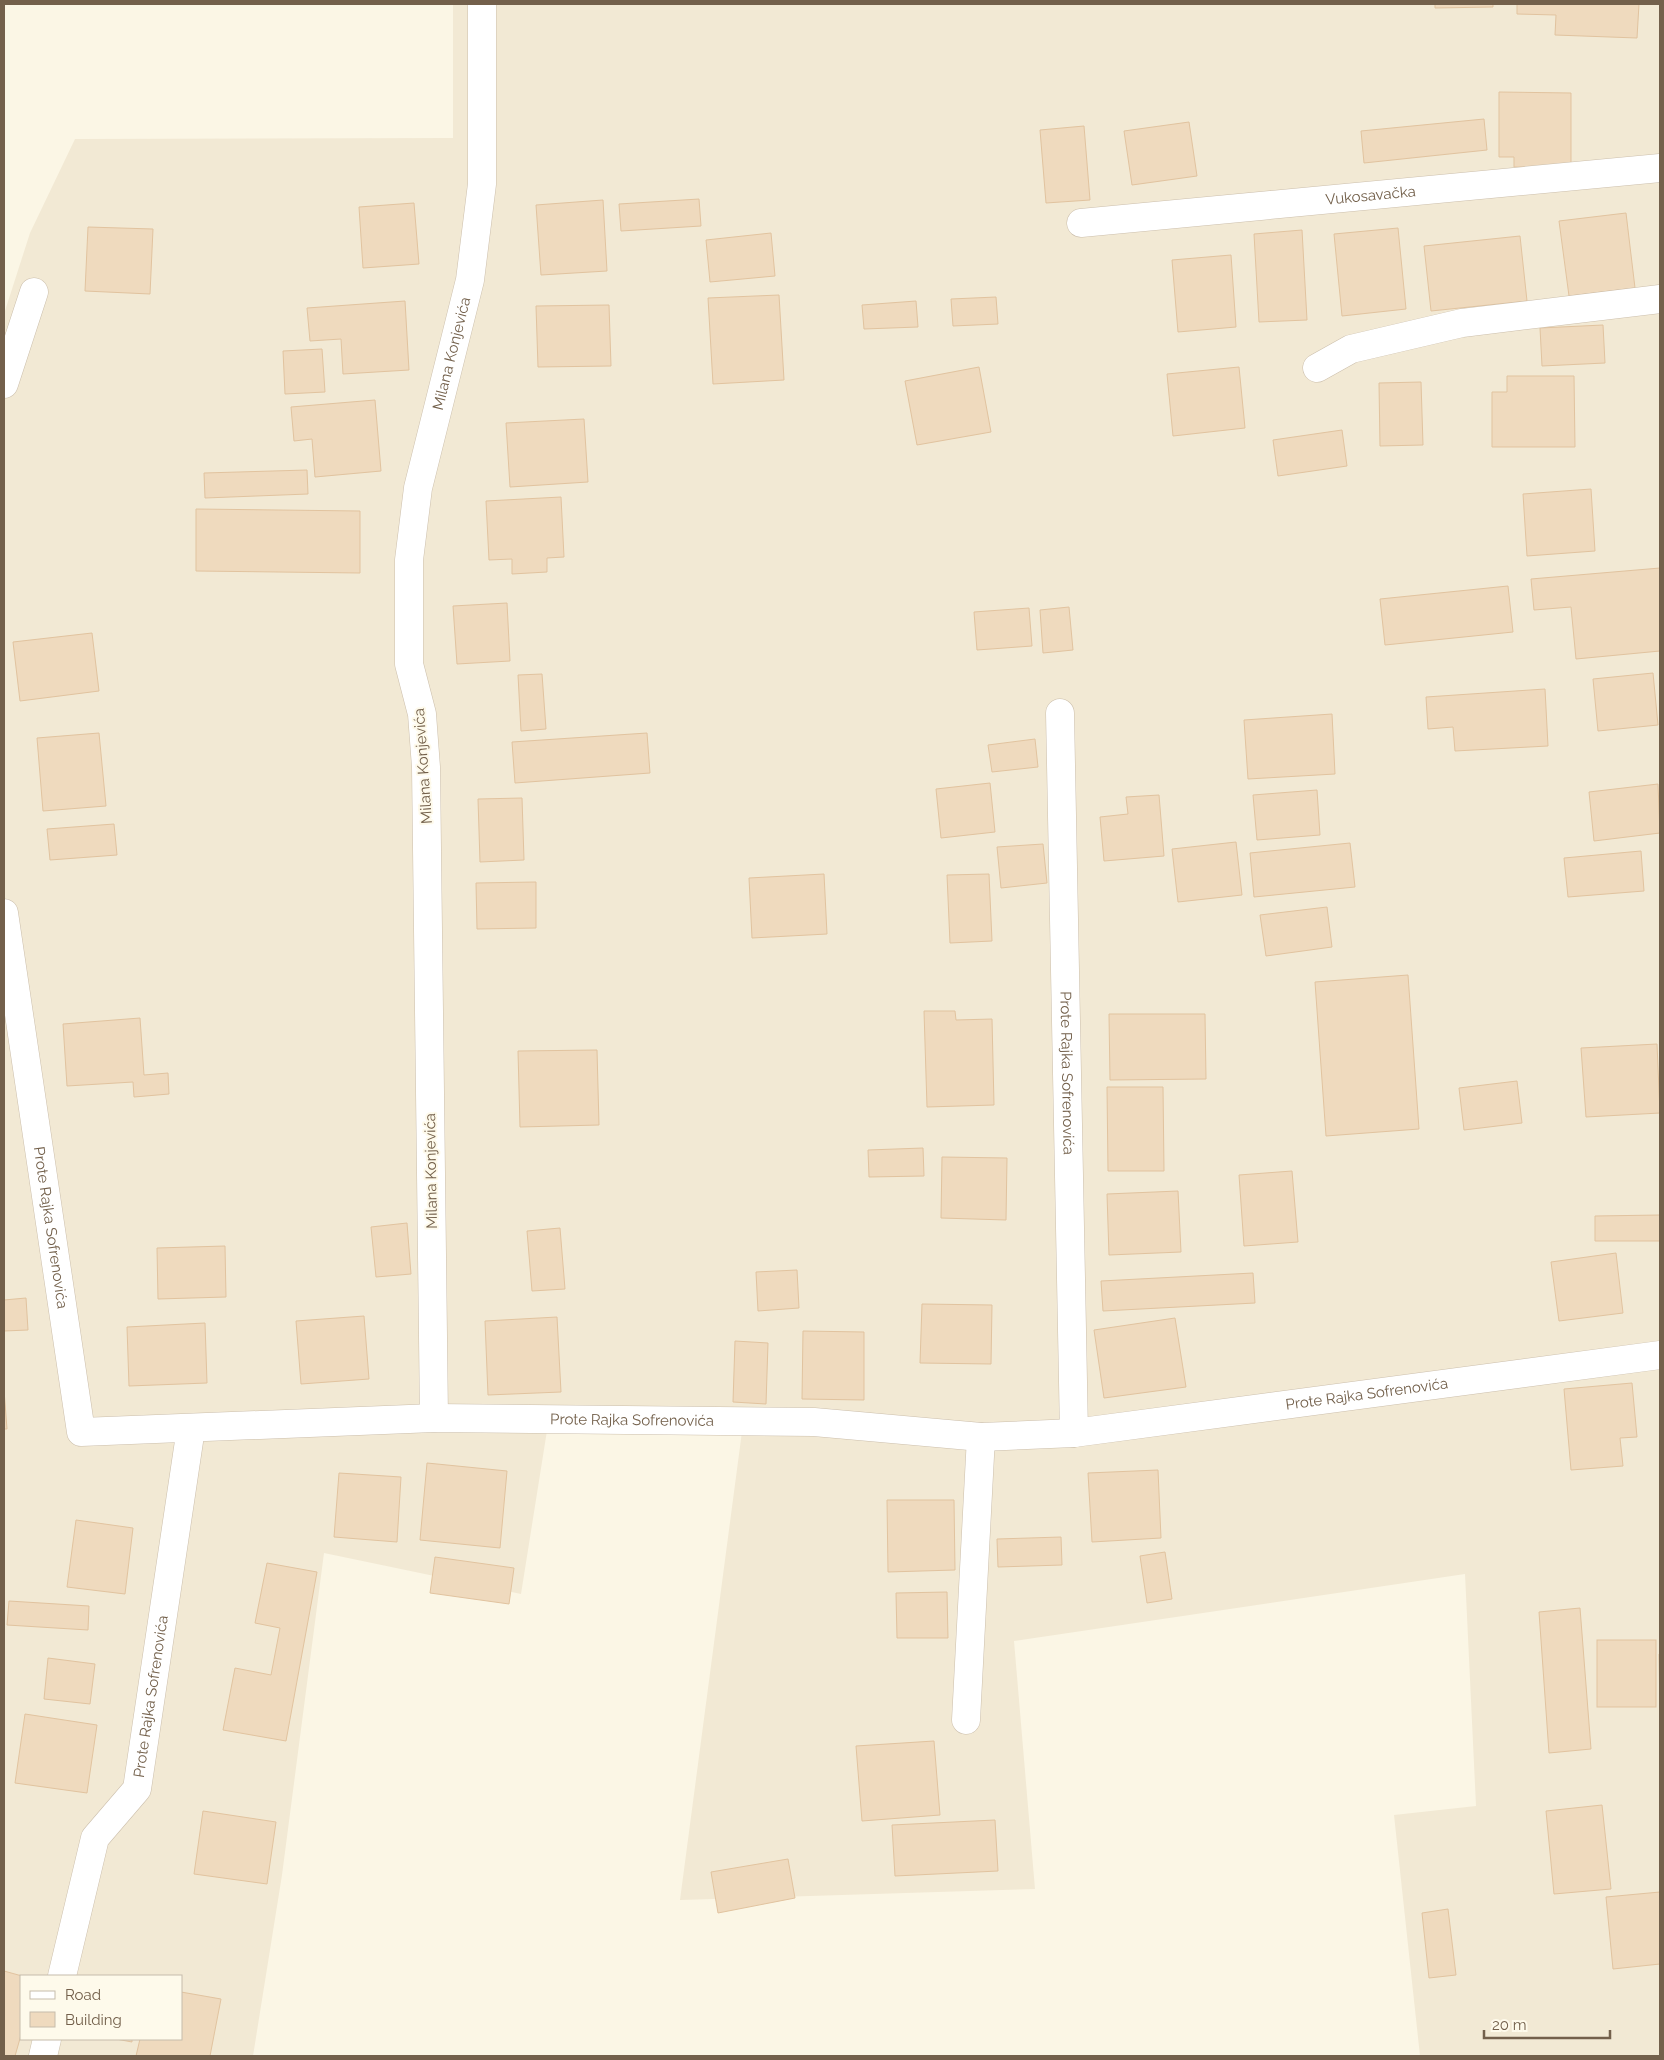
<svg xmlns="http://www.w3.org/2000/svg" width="1664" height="2060" font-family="Raleway,sans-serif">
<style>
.residential{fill:#f2e9d4;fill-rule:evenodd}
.building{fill:#efdabe;stroke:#e1c39f}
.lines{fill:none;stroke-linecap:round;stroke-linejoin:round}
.minor-casing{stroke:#ccbfac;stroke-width:29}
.minor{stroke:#fff;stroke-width:28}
.labels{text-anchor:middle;stroke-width:4;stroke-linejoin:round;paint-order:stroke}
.street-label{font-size:15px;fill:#73604b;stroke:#fefaeb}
</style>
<rect width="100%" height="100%" fill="#fbf6e5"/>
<path class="residential" d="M453,4H1660V2056H1420L1394,1815L1476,1806L1465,1574L1014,1641L1035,1889L680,1900L743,1424L549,1418L521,1594L324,1553L282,1875L253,2056H4V314L30,233L75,139L453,138ZM21,1976H181V2039H21Z"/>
<g class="building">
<polygon points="1435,4 1493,4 1493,7 1435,8"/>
<polygon points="1517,4 1639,4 1637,38 1555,35 1556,15 1517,14"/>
<polygon points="1499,92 1571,93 1571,168 1514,167 1514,157 1499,157"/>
<polygon points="1484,119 1487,150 1364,163 1361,131"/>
<polygon points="1189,122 1197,176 1132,185 1124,131"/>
<polygon points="1084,126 1090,200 1046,203 1040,130"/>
<polygon points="699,199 701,226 621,231 619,204"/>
<polygon points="603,200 607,271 541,275 536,205"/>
<polygon points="414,203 419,264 363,268 359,207"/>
<polygon points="1626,213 1635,288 1569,296 1559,221"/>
<polygon points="88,227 153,229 150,294 85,291"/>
<polygon points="1398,228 1406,309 1342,316 1334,234"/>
<polygon points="1302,230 1307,320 1259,322 1254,234"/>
<polygon points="771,233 775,276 710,282 706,240"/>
<polygon points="1520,236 1527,301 1431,311 1424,246"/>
<polygon points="1231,255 1236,327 1178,332 1172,260"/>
<polygon points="779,295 784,380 713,384 708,298"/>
<polygon points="996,297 998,324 953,326 951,299"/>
<polygon points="405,301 409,370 343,374 341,339 310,341 307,308"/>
<polygon points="916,301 918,327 864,329 862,305"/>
<polygon points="609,305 611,366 538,367 536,306"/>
<polygon points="1603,325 1605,363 1542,366 1540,328"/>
<polygon points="322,349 325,392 285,394 283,351"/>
<polygon points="979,367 991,432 917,445 905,381"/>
<polygon points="1239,367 1245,428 1173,436 1167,374"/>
<polygon points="1507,376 1574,376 1575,447 1492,447 1492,392 1507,392"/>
<polygon points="1421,382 1423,445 1380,446 1379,383"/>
<polygon points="375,400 381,471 315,477 312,439 294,441 291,407"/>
<polygon points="584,419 588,482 510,487 506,423"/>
<polygon points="1342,430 1347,466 1278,476 1273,440"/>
<polygon points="307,470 308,494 205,498 204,473"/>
<polygon points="1591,489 1595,551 1527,556 1523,494"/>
<polygon points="561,497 564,557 547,558 547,572 512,574 512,559 489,560 486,501"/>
<polygon points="196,509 360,511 360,573 196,571"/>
<polygon points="1660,568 1660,651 1576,659 1571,607 1534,610 1531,579"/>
<polygon points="1508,586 1513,632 1385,645 1380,599"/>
<polygon points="507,603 510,661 457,664 453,606"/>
<polygon points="1069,607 1073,650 1043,653 1040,610"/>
<polygon points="1029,608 1032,646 977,650 974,612"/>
<polygon points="92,633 99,691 20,701 13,642"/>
<polygon points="1653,673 1658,725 1598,731 1593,679"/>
<polygon points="542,674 546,729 521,731 518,675"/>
<polygon points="1545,689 1548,746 1455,751 1453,727 1428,729 1426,697"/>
<polygon points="1332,714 1335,774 1248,779 1244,720"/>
<polygon points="99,733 106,806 43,811 37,738"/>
<polygon points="647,733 650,773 515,783 512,742"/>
<polygon points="1035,739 1038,767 992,772 988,745"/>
<polygon points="990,783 995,832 941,838 936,789"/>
<polygon points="1658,784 1660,833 1594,841 1589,792"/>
<polygon points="1317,790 1320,835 1257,840 1253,795"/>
<polygon points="1159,795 1164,856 1104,861 1100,817 1128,814 1126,797"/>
<polygon points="522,798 524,860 480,862 478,799"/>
<polygon points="114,824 117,855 50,860 47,829"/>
<polygon points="1236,842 1242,895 1178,902 1172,849"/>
<polygon points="1350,843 1355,887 1254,897 1250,853"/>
<polygon points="1043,844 1047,883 1001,888 997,847"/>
<polygon points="1641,851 1644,891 1568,897 1564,858"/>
<polygon points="824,874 827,934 752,938 749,878"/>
<polygon points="989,874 992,941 950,943 947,875"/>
<polygon points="536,882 536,928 477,929 476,883"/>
<polygon points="1327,907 1332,947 1266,956 1260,915"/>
<polygon points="1408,975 1419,1129 1326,1136 1315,982"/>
<polygon points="924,1011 955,1011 956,1020 992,1019 994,1105 927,1107"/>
<polygon points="1109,1014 1205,1014 1206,1079 1110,1080"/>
<polygon points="140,1018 144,1075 168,1073 169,1094 134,1097 133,1082 67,1086 63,1024"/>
<polygon points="1657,1044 1660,1113 1586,1117 1581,1048"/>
<polygon points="597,1050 599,1125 520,1127 518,1051"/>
<polygon points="1517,1081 1522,1123 1464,1130 1459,1088"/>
<polygon points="1107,1087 1163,1087 1164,1171 1108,1171"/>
<polygon points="923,1148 924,1176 869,1177 868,1150"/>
<polygon points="942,1157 1007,1158 1006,1220 941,1218"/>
<polygon points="1292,1171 1298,1242 1244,1246 1239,1175"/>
<polygon points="1178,1191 1181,1252 1109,1255 1107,1194"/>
<polygon points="1660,1215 1660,1241 1595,1241 1595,1216"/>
<polygon points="407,1223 411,1274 376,1277 371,1227"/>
<polygon points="560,1228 565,1289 532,1291 527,1231"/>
<polygon points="225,1246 226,1297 158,1299 157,1248"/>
<polygon points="1616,1253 1623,1313 1559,1321 1551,1262"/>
<polygon points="797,1270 799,1308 758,1311 756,1272"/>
<polygon points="1253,1273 1255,1303 1103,1311 1101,1281"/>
<polygon points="26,1298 28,1330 4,1331 4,1300"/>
<polygon points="922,1304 992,1305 991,1364 920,1363"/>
<polygon points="364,1316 369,1379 301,1384 296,1321"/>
<polygon points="557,1317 561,1392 488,1395 485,1321"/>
<polygon points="1175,1318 1186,1387 1104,1398 1094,1330"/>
<polygon points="205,1323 207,1383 129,1386 127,1327"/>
<polygon points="803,1331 864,1332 864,1400 802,1399"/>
<polygon points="735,1341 768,1343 766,1404 733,1402"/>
<polygon points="1632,1383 1637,1437 1620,1438 1623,1466 1571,1470 1564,1389"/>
<polygon points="4,1390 7,1429 4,1429"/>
<polygon points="427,1463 507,1471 500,1548 420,1540"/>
<polygon points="1158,1470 1161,1538 1092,1542 1088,1473"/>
<polygon points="339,1473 401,1477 397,1542 334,1537"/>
<polygon points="887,1500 954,1500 955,1570 888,1572"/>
<polygon points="76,1520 133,1528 125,1594 67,1587"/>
<polygon points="1061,1537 1062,1565 998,1567 997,1539"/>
<polygon points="1165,1552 1172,1599 1147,1603 1140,1556"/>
<polygon points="435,1557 514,1568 509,1604 430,1593"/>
<polygon points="267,1563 317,1572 286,1741 223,1730 235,1668 271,1675 280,1628 255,1623"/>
<polygon points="947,1592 948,1638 897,1638 896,1593"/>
<polygon points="9,1601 89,1606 88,1630 7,1625"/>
<polygon points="1580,1608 1591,1749 1549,1753 1539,1612"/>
<rect x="1597" y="1640" width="59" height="67"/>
<polygon points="1659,1654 1660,1654 1660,1713"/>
<polygon points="48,1658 95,1664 90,1704 44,1699"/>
<polygon points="25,1714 97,1725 87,1793 15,1783"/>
<polygon points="934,1741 940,1815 862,1821 856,1746"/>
<polygon points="1602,1805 1611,1889 1554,1894 1546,1811"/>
<polygon points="203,1811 276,1822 267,1884 194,1874"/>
<polygon points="995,1820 998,1871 895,1876 892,1825"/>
<polygon points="788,1859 795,1898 718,1913 711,1872"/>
<polygon points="1660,1892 1660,1964 1613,1969 1606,1897"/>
<polygon points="1448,1909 1456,1975 1429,1978 1422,1913"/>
<polygon points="4,1971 22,1976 21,2035 15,2056 4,2056"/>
<polygon points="181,1992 221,1999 210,2056 136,2056 140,2039 181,2039"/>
<polygon points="116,2039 132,2039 132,2042"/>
</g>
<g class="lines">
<defs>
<g id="minor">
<path id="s1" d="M1081,223L1660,168"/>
<polyline points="1317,368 1351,349 1462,323 1660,299"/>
<polyline points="4,384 34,292"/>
<path id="s2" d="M1060,713L1074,1433"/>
<path id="s3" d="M4,913L81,1432L434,1418L814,1422L981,1437L1074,1433L1660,1355"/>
<path id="s4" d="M434,1418L426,767L422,714L409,664V560L418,488L470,280L482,184V4"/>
<polyline points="966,1720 981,1437"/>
<path id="s5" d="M62,1976L95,1838L137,1789L191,1428"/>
<polyline points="43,2056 47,2039"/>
</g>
</defs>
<use href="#minor" class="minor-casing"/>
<use href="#minor" class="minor"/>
</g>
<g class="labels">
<g class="street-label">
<text dy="5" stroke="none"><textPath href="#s1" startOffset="291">Vukosavačka</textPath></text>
<text dy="5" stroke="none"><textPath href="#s4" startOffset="1071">Milana Konjevića</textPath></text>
<text transform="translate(423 766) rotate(-94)" y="5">Milana Konjevića</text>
<text dy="5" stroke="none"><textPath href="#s2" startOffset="360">Prote Rajka Sofrenovića</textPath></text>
<text transform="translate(431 1171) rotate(-91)" y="5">Milana Konjevića</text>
<text dy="5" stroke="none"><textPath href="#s3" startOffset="318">Prote Rajka Sofrenovića</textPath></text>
<text dy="5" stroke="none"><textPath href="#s3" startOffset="1814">Prote Rajka Sofrenovića</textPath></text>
<text dy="5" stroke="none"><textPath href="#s3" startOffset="1076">Prote Rajka Sofrenovića</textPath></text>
<text dy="5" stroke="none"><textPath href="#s5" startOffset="300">Prote Rajka Sofrenovića</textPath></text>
</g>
</g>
<rect width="1664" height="2060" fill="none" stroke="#73604b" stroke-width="10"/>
<rect x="20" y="1975" width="162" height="65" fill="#fefaeb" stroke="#c6bcab"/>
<rect x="30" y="1991" width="25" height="8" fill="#ffffff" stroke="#c6bcab"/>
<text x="65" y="2000" font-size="15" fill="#73604b">Road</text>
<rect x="30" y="2012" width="25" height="15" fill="#efdabe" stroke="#c6bcab"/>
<text x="65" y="2025" font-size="15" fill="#73604b">Building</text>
<path d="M1484 2030v8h126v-8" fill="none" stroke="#73604b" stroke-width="2.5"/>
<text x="1492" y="2030" font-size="15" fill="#73604b" stroke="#fefaeb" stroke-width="4" paint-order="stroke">20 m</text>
</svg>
